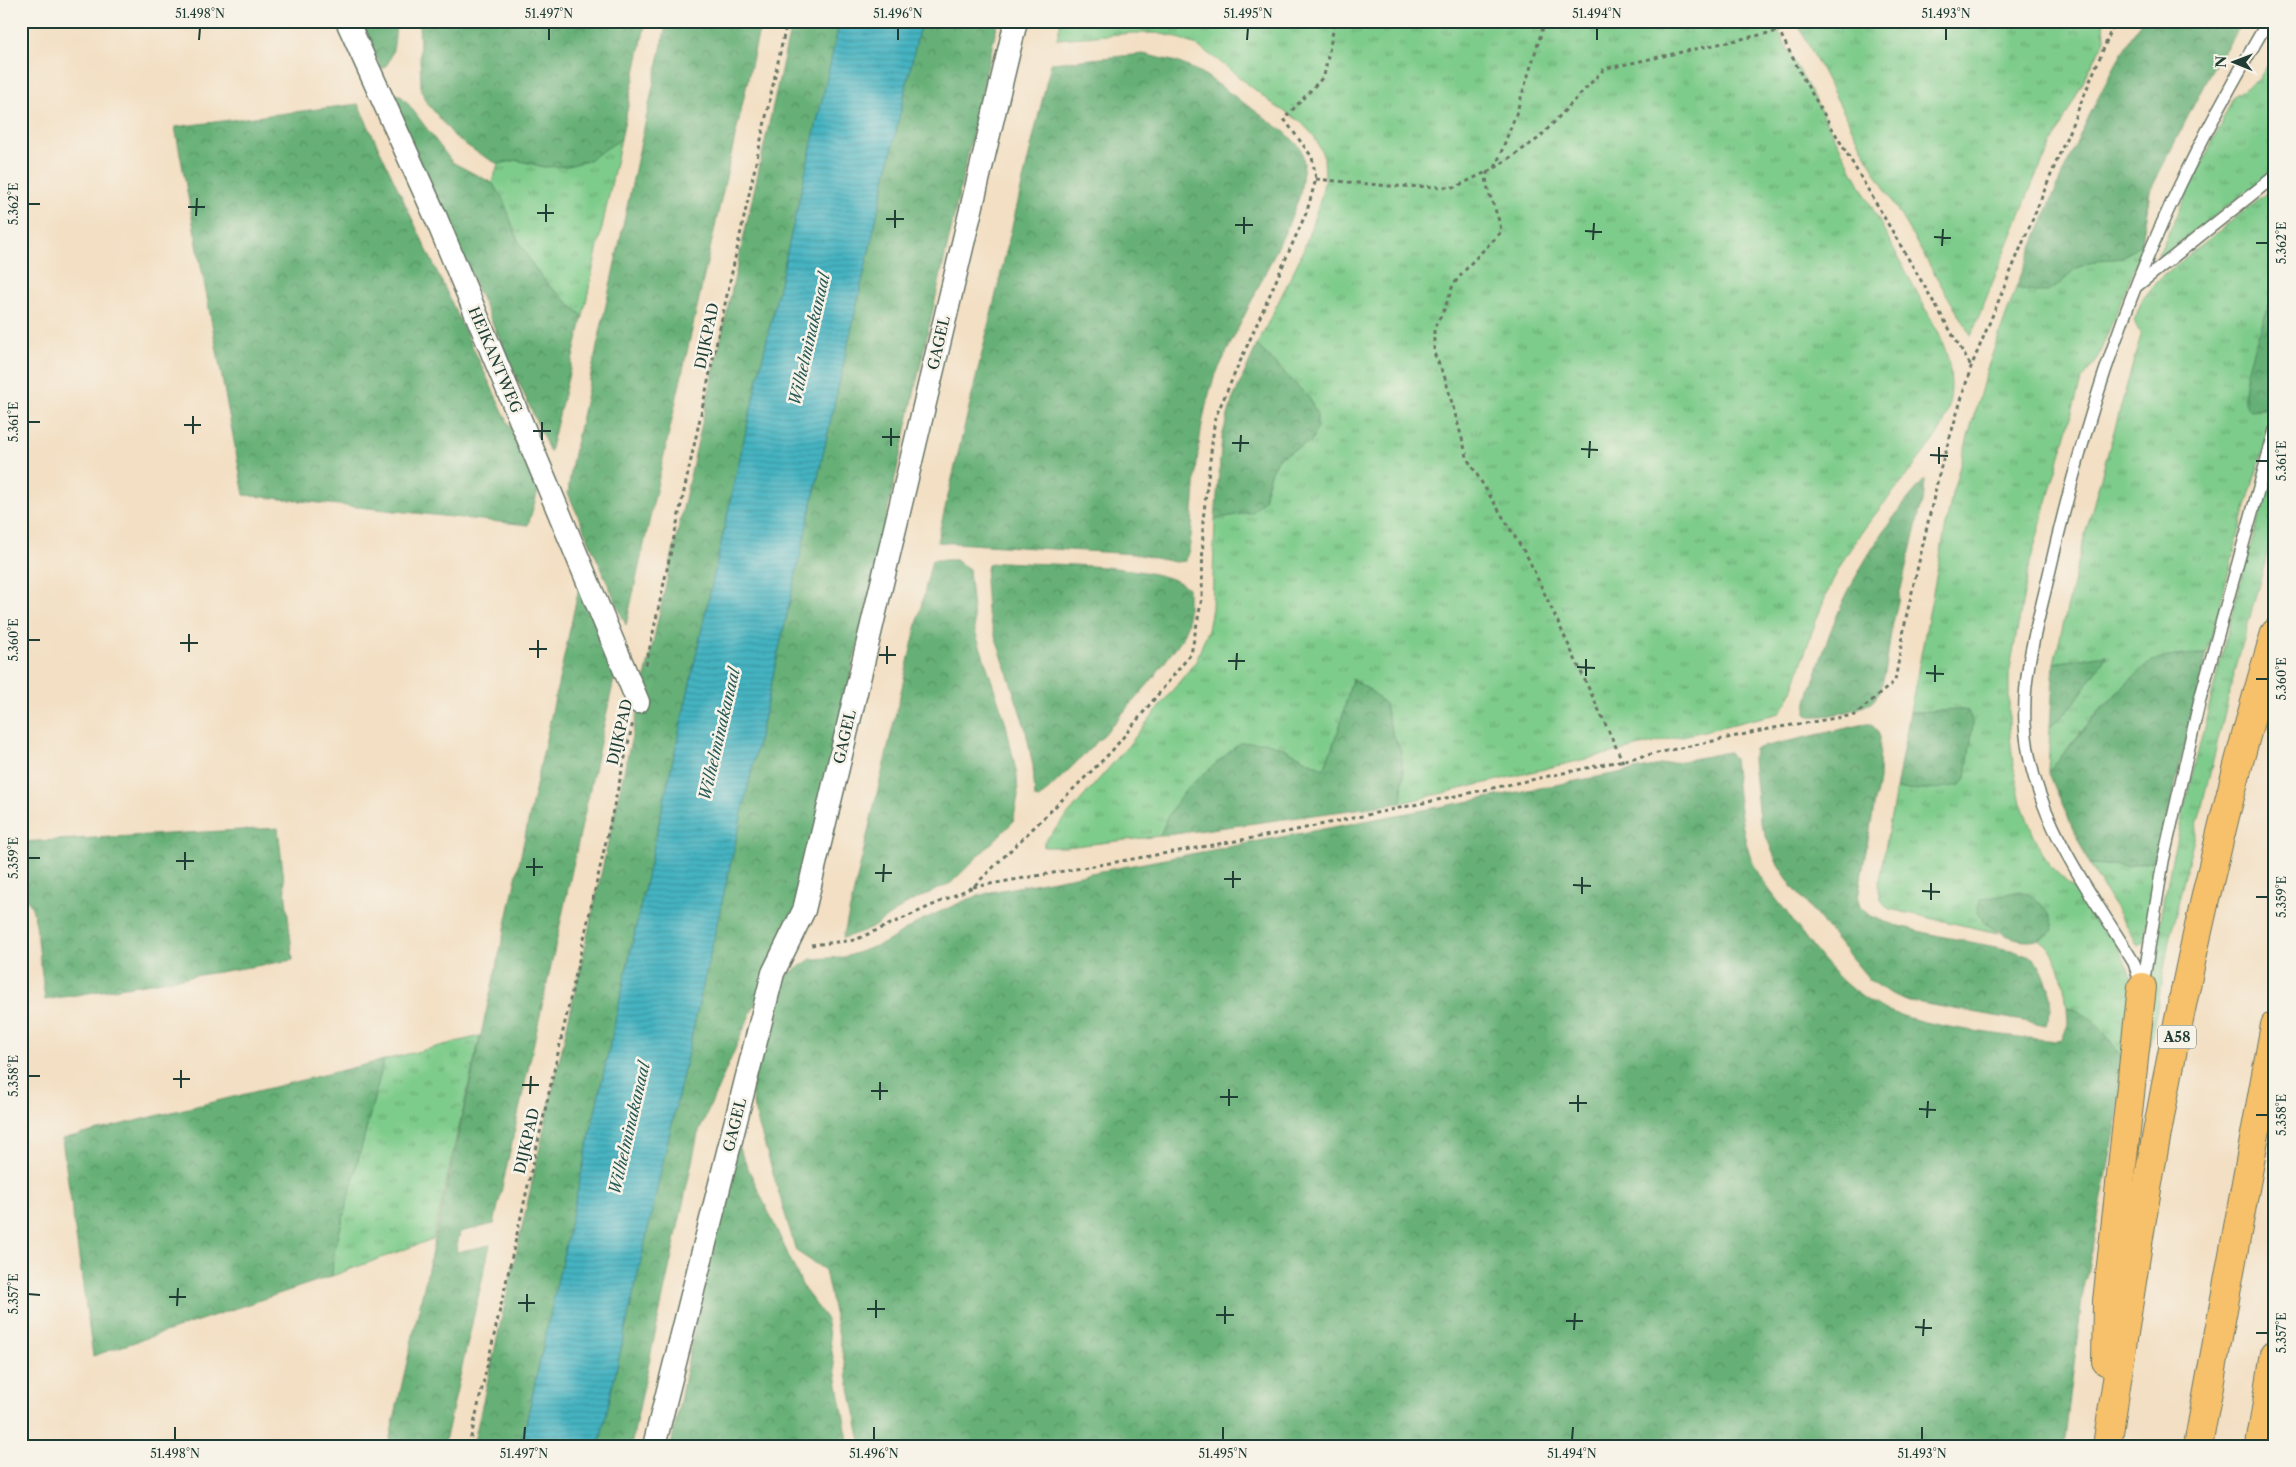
<svg xmlns="http://www.w3.org/2000/svg" width="2296" height="1467" font-family="'Libre Caslon Text',serif">
<style>
.grass{fill:url(#grass-tufts);stroke:#4e8460}
.forest{fill:url(#forest-crowns);stroke:#427656}
.water{fill:url(#water-rules);stroke:#32787a}
.lines{fill:none;stroke-linecap:round;stroke-linejoin:round}
.service-casing{stroke:#697666;stroke-width:14}
.minor-casing{stroke:#697666;stroke-width:25}
.motorway-casing{stroke:#697666;stroke-width:30}
.path{stroke:#697666;stroke-width:3;stroke-dasharray:4 4;stroke-linecap:butt}
.service{stroke:#fff;stroke-width:11}
.minor{stroke:#fff;stroke-width:22}
.motorway{stroke:#f6c16b;stroke-width:28}
.ticks{fill:none;stroke:#1f3d34;stroke-width:2}
.labels{text-anchor:middle;stroke-width:5;stroke-linejoin:round;paint-order:stroke}
.shield{fill:#f7f3e8;stroke:#60746a;stroke-width:1}
.shield-label{font-size:14px;font-weight:bold;fill:#1f3d34}
.street-label{font-size:15px;fill:#1f3d34;stroke:#f7f3e8}
.water-label{font-size:16px;font-style:italic;fill:#285a57;stroke:#f7f3e8}
.neatline{fill:none;stroke:#1f3d34;stroke-width:2}
.ticks-label{font-size:12px;text-anchor:middle;fill:#1f3d34}
</style>
<defs>
<pattern id="grass-tufts" width="24" height="20" patternUnits="userSpaceOnUse" patternTransform="scale(1.25)"><rect width="24" height="20" fill="#7ecc8b"/><path d="M3 7l-1-3M5 7V3M7 7l1-3M15 17l-1-3M17 17v-4M19 17l1-3" fill="none" stroke="#67a772"/></pattern>
<pattern id="forest-crowns" width="20" height="18" patternUnits="userSpaceOnUse" patternTransform="scale(1.25)"><rect width="20" height="18" fill="#66b077"/><path d="M2 6a3 3 0 1 1 6 0M12 15a3 3 0 1 1 6 0" fill="none" stroke="#539062"/></pattern>
<pattern id="water-rules" width="6" height="5" patternUnits="userSpaceOnUse" patternTransform="scale(1.25)"><rect width="6" height="5" fill="#45b3c1"/><path d="M0 2.5h6" fill="none" stroke="#39939e"/></pattern>
</defs>
<rect width="100%" height="100%" fill="#f7f3e8"/>
<filter id="ink" filterUnits="userSpaceOnUse"><feTurbulence type="fractalNoise" baseFrequency=".02" numOctaves="2"/><feDisplacementMap in="SourceGraphic" scale="10" xChannelSelector="R" yChannelSelector="G"/><feConvolveMatrix kernelMatrix="1 2 1 2 8 2 1 2 1" color-interpolation-filters="sRGB"/></filter>
<filter id="wash" filterUnits="userSpaceOnUse"><feTurbulence type="fractalNoise" baseFrequency=".0096" numOctaves="4" result="noise"/><feDisplacementMap in="SourceGraphic" scale="20" xChannelSelector="R" yChannelSelector="G"/><feGaussianBlur stdDeviation="1.12" result="paint"/><feColorMatrix in="noise" values="0 0 0 0 0 0 0 0 0 0 0 0 0 0 0 0 0 1.4 0 .05"/><feComposite in="paint" operator="in"/></filter>
<g filter="url(#wash)">
<rect width="100%" height="100%" fill="#f3dfc3"/>
<g class="grass">
<path d="M1061,21H1773L1938,332C1951,359 1955,388 1946,417C1942,431 1929,446 1920,458C1892,496 1858,530 1837,572C1817,611 1805,655 1790,697L1780,713L1401,803L1403,776L1401,751L1392,732L1384,703L1352,679L1340,726L1324,769L1283,748L1168,816L1160,836L1066,847H1044V842L1128,746L1196,661L1208,630L1212,608L1215,519L1253,511L1264,500L1270,473L1278,458L1311,441L1310,399L1257,345L1302,254L1321,198L1325,177L1324,157L1314,136L1300,121L1274,105L1219,61L1196,45L1172,36L1156,33H1133L1057,39Z"/>
<polygon points="1796,21 2104,21 2105,39 2036,175 1971,336 1875,172"/>
<polygon points="2275,54 2275,170 2163,255 2158,255 2234,96 2258,80"/>
<path d="M621,139L583,316C556,295 529,268 516,236C508,218 504,200 492,183L498,164L517,160L544,167L587,161Z"/>
<path d="M2275,186V288L2247,373L2243,399L2258,410L2275,406V413L2248,499L2207,654C2197,654 2186,654 2176,656C2127,667 2080,735 2048,772L2050,727L2070,709L2105,656L2054,663L2084,538L2141,335L2134,321L2142,300L2159,279Z"/>
<path d="M2150,191L2139,257L2096,362L2081,381L2030,562L2009,674V726L2013,764L2021,803L2034,836L2049,865L2102,916L2128,968L2134,986L2128,1066C2113,1046 2094,1011 2067,1008C2065,988 2059,948 2038,939L2049,934L2020,891L1980,900L1982,920L1998,933L1889,909L1881,900L1878,886L1896,789L1928,790L1963,710L1910,712L1952,494L1987,369L2016,288L2035,292L2058,285L2076,268L2098,260L2123,258L2142,242Z"/>
<polygon points="2275,462 2275,526 2235,671 2169,941 2150,1046 2146,1047 2152,968 2172,858 2236,597"/>
<polygon points="2157,861 2144,943 2138,946 2089,864 2127,866"/>
<polygon points="480,1036 433,1239 332,1276 333,1257 384,1060"/>
</g>
<g class="forest">
<path d="M361,21H396C395,36 395,57 384,68H381Z"/>
<polygon points="419,21 646,21 621,139 587,161 568,166 544,167 517,160 498,164 478,153 456,138 427,103 421,89"/>
<polygon points="667,21 761,21 626,625 568,493 572,463"/>
<polygon points="792,21 840,21 740,457 521,1446 473,1446"/>
<polygon points="921,21 998,21 800,900 698,1134 631,1446 599,1446"/>
<path d="M2141,21H2244L2211,71L2149,193L2142,242L2123,258L2098,260L2076,268L2058,285L2048,292H2035L2016,288C2052,196 2089,105 2141,21Z"/>
<path d="M1143,54L1177,62L1202,73L1286,133L1301,148L1304,164L1300,195L1286,230L1214,378C1200,418 1197,458 1194,500C1192,520 1192,542 1186,561L1175,562L1135,554L937,542L1051,63Z"/>
<polygon points="390,94 400,95 406,101 452,162 492,183 503,199 517,238 534,267 547,284 583,316 550,452"/>
<polygon points="358,104 539,488 528,525 244,495 175,127"/>
<path d="M2275,288V406L2251,410C2247,407 2244,403 2244,397C2244,366 2265,319 2275,288Z"/>
<polygon points="1257,345 1310,399 1317,415 1317,428 1311,441 1278,458 1270,473 1264,500 1253,512 1215,519 1222,437 1232,401"/>
<path d="M1925,479L1924,494C1913,540 1901,586 1891,632C1888,651 1886,684 1875,699C1867,710 1817,720 1806,715C1805,698 1813,686 1817,671C1838,599 1875,535 1925,479Z"/>
<polygon points="932,560 955,560 969,569 975,631 1006,724 1017,776 1018,796 1013,822 951,883 910,902 870,929 843,938"/>
<path d="M1003,562C1044,565 1160,563 1188,588V623L1181,640L1150,682L1101,738L1039,799L1035,798L1033,766L1025,727L987,611L985,580L988,565Z"/>
<polygon points="581,578 619,657 494,1224 460,1232 456,1252 490,1245 444,1446 388,1446 506,924"/>
<polygon points="2207,654 2157,861 2127,866 2089,864 2048,772 2097,714 2135,675 2152,661 2176,656"/>
<polygon points="2105,655 2107,656 2070,709 2050,727 2054,663"/>
<polygon points="1352,679 1370,690 1384,703 1392,732 1401,751 1403,776 1401,803 1160,836 1168,816 1186,789 1240,743 1265,742 1283,748 1324,769 1340,726"/>
<polygon points="1963,710 1968,711 1973,724 1966,778 1961,785 1928,790 1896,789 1910,712"/>
<polygon points="1865,724 1871,724 1877,730 1880,737 1879,780 1862,873 1858,899 1860,907 1869,915 1885,922 1930,934 2011,950 2033,958 2040,965 2049,988 2051,1009 2046,1025 1909,1001 1889,993 1870,980 1792,886 1777,863 1759,819 1753,761 1754,749"/>
<path d="M1729,752L1734,759C1738,791 1740,825 1750,856C1757,875 1772,894 1785,910C1812,947 1841,991 1886,1010C1930,1028 2008,1036 2056,1041L2062,1040L2068,1024L2067,1008C2096,1012 2112,1045 2128,1066L2082,1299L2064,1446H862L825,1270L796,1251L754,1109L751,1088L775,983L811,959L845,957L885,943L922,920L966,900L991,892Z"/>
<polygon points="278,828 293,960 45,1000 36,924 32,908 21,888 21,842"/>
<path d="M2020,891C2037,895 2052,914 2053,930C2030,952 1994,934 1977,913L1980,900Z"/>
<polygon points="384,1060 333,1257 332,1276 93,1356 62,1139"/>
<polygon points="736,1142 804,1289 826,1318 849,1446 671,1446 702,1290"/>
</g>
<polygon class="water" points="840,21 921,21 599,1446 521,1446 740,457"/>
</g>
<g filter="url(#ink)">
<g class="lines">
<defs>
<g id="service">
<polyline points="2138,285 2275,176"/>
<polyline points="2143,985 2163,861 2200,699 2275,430"/>
<path d="M2142,987L2134,963C2089,889 2030,814 2025,724C2022,673 2038,623 2049,574C2079,442 2120,309 2179,187C2206,130 2236,76 2268,21"/>
</g>
<g id="minor">
<polyline points="347,21 434,213 638,702"/>
<polyline points="654,1446 773,973 804,910 1016,21"/>
</g>
<g id="motorway">
<polyline points="2106,1361 2107,1301 2142,987"/>
<path d="M2107,1446C2122,1347 2136,1248 2154,1149C2185,977 2225,801 2275,633"/>
<polyline points="2198,1446 2275,1025"/>
<polyline points="2260,1446 2275,1354"/>
</g>
</defs>
<use href="#service" class="service-casing"/>
<use href="#minor" class="minor-casing"/>
<use href="#motorway" class="motorway-casing"/>
<g class="path">
<polyline points="1774,21 1804,80 1971,366"/>
<polyline points="1495,168 1539,138 1604,69 1778,31"/>
<path d="M1488,171C1481,186 1500,213 1501,232L1471,263L1453,285L1445,308L1434,328V353L1445,378L1468,460L1528,558L1623,762"/>
<polyline points="1316,179 1389,186 1455,187 1495,168 1516,114 1545,21"/>
<polyline points="646,665 787,21"/>
<polyline points="973,887 1287,832 1774,728 1855,715 1895,681 1906,618 1940,470 1971,367 2115,21"/>
<polyline points="811,945 855,940 973,887 1111,752 1191,654 1202,598 1203,520 1215,418 1307,211 1316,179 1312,157 1284,119 1324,76 1335,21"/>
<polyline points="469,1446 633,722"/>
</g>
<use href="#service" class="service"/>
<use href="#minor" class="minor"/>
<use href="#motorway" class="motorway"/>
</g>
</g>
<path class="ticks" d="M199,40L200,28M549,40V28M898,40V28M1247,40L1248,28M1597,40V28M1946,40V28M28,204H40M188,207H205M537,213H554M196,216L197,198M886,219H904M546,222V204M1235,225H1253M895,228V210M1585,231L1602,232M1244,234V217M1934,237L1951,238M1593,240L1594,223M2256,243H2268M1942,246L1943,229M28,422H40M184,425H201M533,431H551M193,434V416M882,437H900M542,440V422M1232,443H1249M891,446V428M1581,449L1598,450M1240,452L1241,435M1930,455L1948,456M1589,458L1590,441M2256,461H2268M1939,464V447M28,640H40M180,643H198M529,649H547M189,652V634M879,655H896M538,658V640M1228,661H1245M887,664V646M1577,667L1595,668M1236,670L1237,653M1926,673L1944,674M1586,676V659M2256,679H2268M1935,682V665M28,858H40M176,861H194M526,867H543M185,870V852M875,873H892M534,876V858M1224,879H1241M883,882L884,864M1573,885L1591,886M1233,888V871M1922,891L1940,892M1582,894V877M2256,897H2268M1931,900V883M28,1076H40M173,1079H190M522,1085H539M181,1088V1070M871,1091H888M530,1094L531,1076M1220,1097H1238M880,1100V1082M1569,1103H1587M1229,1106V1089M1919,1109L1936,1110M1578,1112V1095M2256,1115H2268M1927,1118L1928,1101M28,1294L40,1295M169,1297H186M518,1303H535M177,1306L178,1288M867,1309H885M527,1312V1294M1216,1315H1234M876,1318V1300M1566,1321H1583M1225,1324V1306M1915,1327L1932,1328M1574,1330L1575,1313M2256,1333H2268M1923,1336L1924,1319M175,1440V1427M524,1440L525,1427M874,1440V1427M1223,1440V1427M1572,1440L1573,1427M1922,1440V1427"/>
<g class="labels">
<rect class="shield" x="2158" y="1025.5" width="38" height="23" rx="4"/>
<g class="shield-label">
<text x="2177" y="1042">A58</text>
</g>
<g class="street-label">
<text transform="translate(707 336) rotate(-78)" y="5">DIJKPAD</text>
<text transform="translate(939 343) rotate(-77)" y="5">GAGEL</text>
<text transform="translate(495 360) rotate(67)" y="5">HEIKANTWEG</text>
<text transform="translate(620 732) rotate(-77)" y="5">DIJKPAD</text>
<text transform="translate(845 737) rotate(-77)" y="5">GAGEL</text>
<text transform="translate(735 1125) rotate(-76)" y="5">GAGEL</text>
<text transform="translate(527 1141) rotate(-77)" y="5">DIJKPAD</text>
</g>
<g class="water-label">
<text transform="translate(809 339) rotate(-77)" y="6">Wilhelminakanaal</text>
<text transform="translate(719 734) rotate(-77)" y="6">Wilhelminakanaal</text>
<text transform="translate(629 1128) rotate(-77)" y="6">Wilhelminakanaal</text>
</g>
</g>
<rect width="2296" height="1467" fill="none" stroke="#f7f3e8" stroke-width="55"/>
<g transform="translate(2234 62) rotate(271)" stroke="#f7f3e8" stroke-width="4" paint-order="stroke">
<path d="M0-4L9 19L0 12L-9 19Z" fill="#1f3d34"/>
<text y="-8" font-size="14" font-weight="bold" text-anchor="middle" fill="#1f3d34">N</text>
</g>
<rect x="28" y="28" width="2240" height="1412" class="neatline"/>
<g class="ticks-label">
<text x="200" y="18">51.498°N</text>
<text x="549" y="18">51.497°N</text>
<text x="898" y="18">51.496°N</text>
<text x="1248" y="18">51.495°N</text>
<text x="1597" y="18">51.494°N</text>
<text x="1946" y="18">51.493°N</text>
<text transform="translate(14 204) rotate(-90)" y="4">5.362°E</text>
<text transform="translate(2282 243) rotate(-90)" y="4">5.362°E</text>
<text transform="translate(14 422) rotate(-90)" y="4">5.361°E</text>
<text transform="translate(2282 461) rotate(-90)" y="4">5.361°E</text>
<text transform="translate(14 640) rotate(-90)" y="4">5.360°E</text>
<text transform="translate(2282 679) rotate(-90)" y="4">5.360°E</text>
<text transform="translate(14 858) rotate(-90)" y="4">5.359°E</text>
<text transform="translate(2282 897) rotate(-90)" y="4">5.359°E</text>
<text transform="translate(14 1076) rotate(-90)" y="4">5.358°E</text>
<text transform="translate(2282 1115) rotate(-90)" y="4">5.358°E</text>
<text transform="translate(14 1294) rotate(-90)" y="4">5.357°E</text>
<text transform="translate(2282 1333) rotate(-90)" y="4">5.357°E</text>
<text x="175" y="1458">51.498°N</text>
<text x="524" y="1458">51.497°N</text>
<text x="874" y="1458">51.496°N</text>
<text x="1223" y="1458">51.495°N</text>
<text x="1572" y="1458">51.494°N</text>
<text x="1922" y="1458">51.493°N</text>
</g>
</svg>
